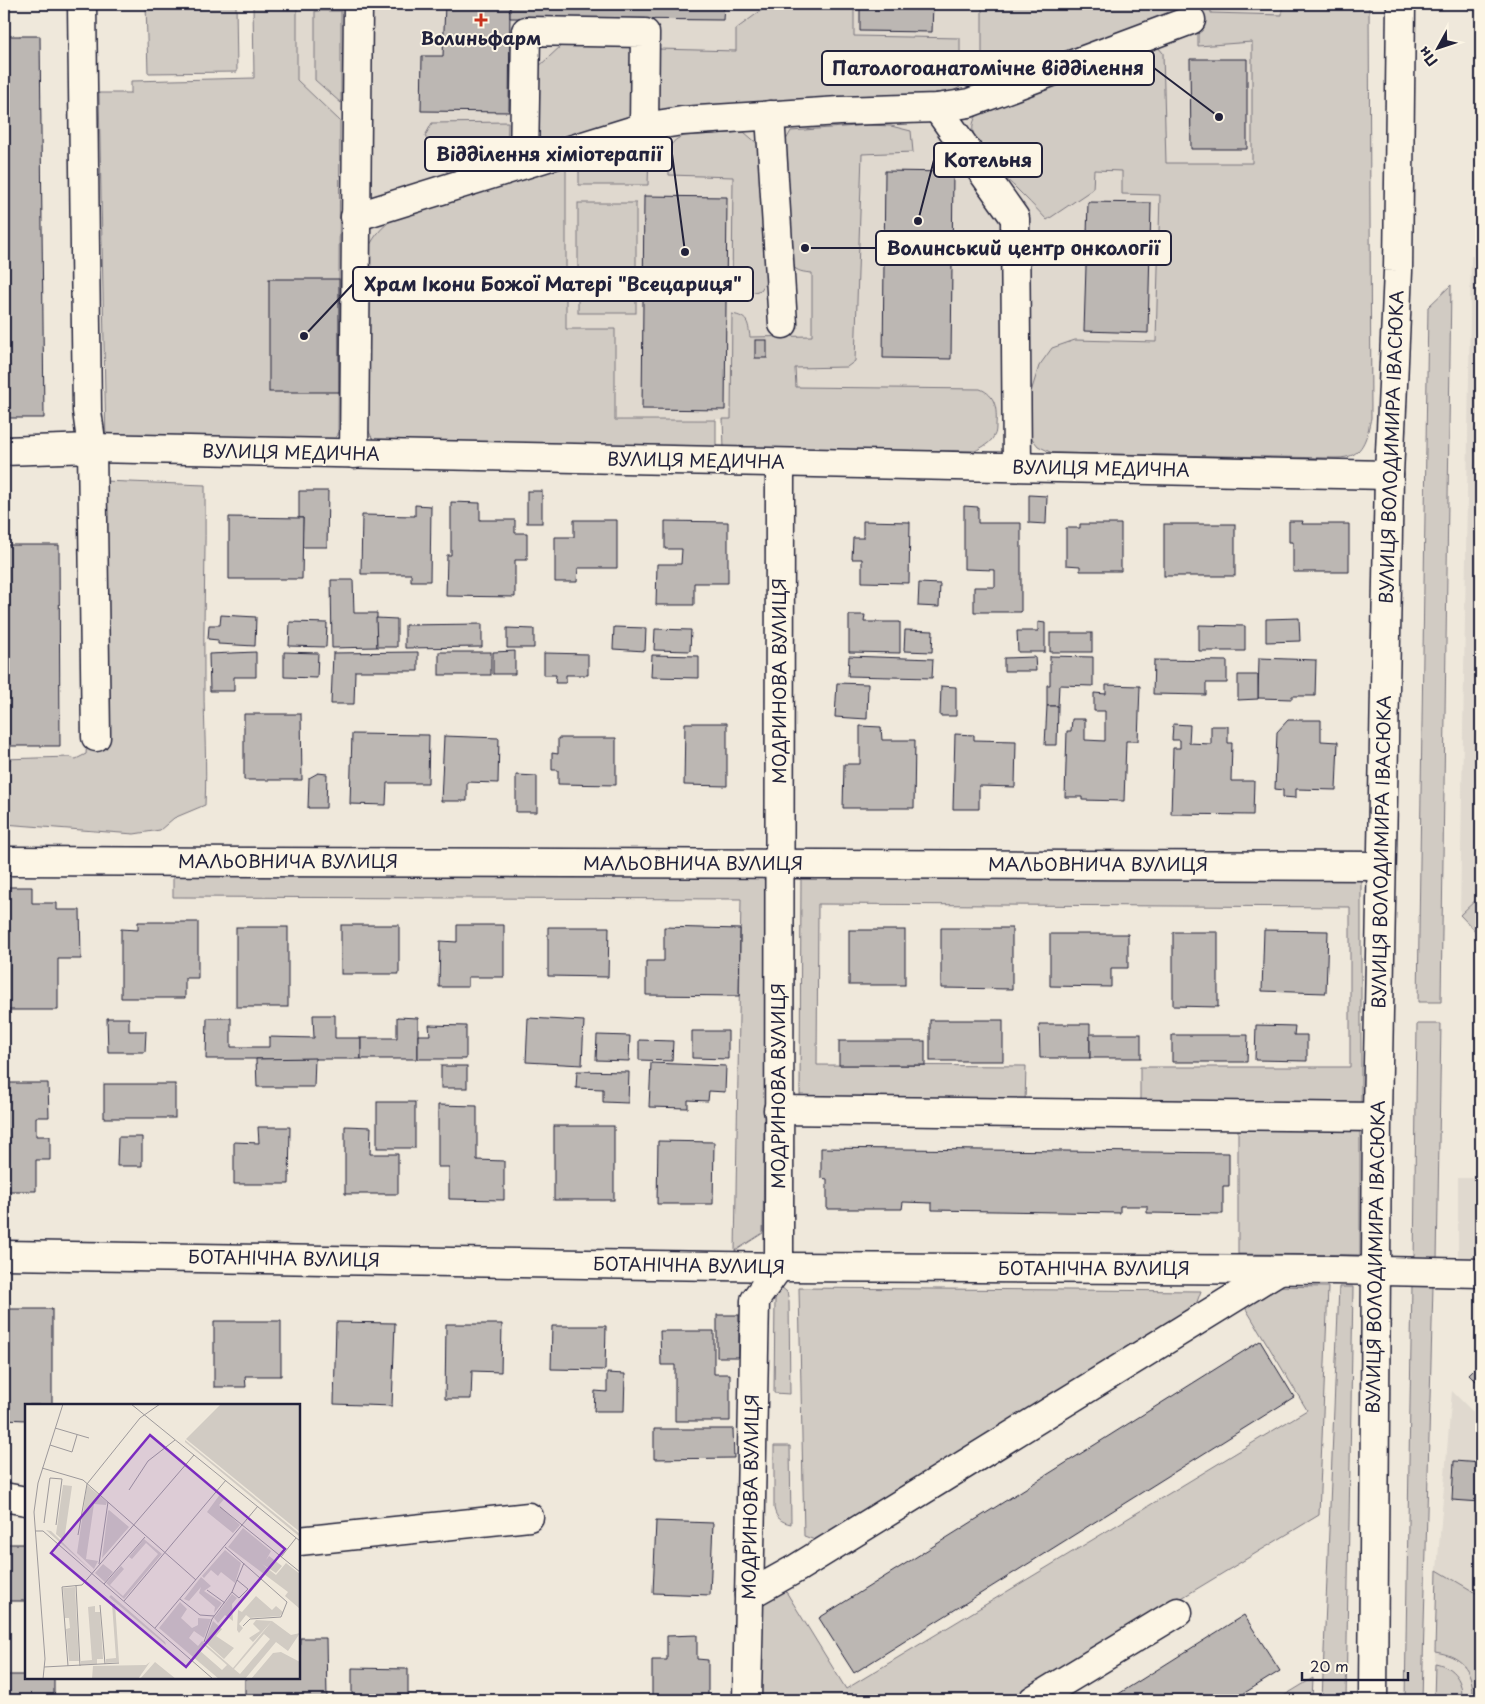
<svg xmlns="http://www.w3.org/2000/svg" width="1485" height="1704" font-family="'Playpen Sans',sans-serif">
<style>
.built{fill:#e0d9cf}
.green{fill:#d1cbc3;stroke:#7a767f}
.building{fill:#bcb7b3;stroke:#22223b}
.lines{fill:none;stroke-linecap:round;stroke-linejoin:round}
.minor-casing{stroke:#22223b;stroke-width:31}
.minor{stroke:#fcf5e5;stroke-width:28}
.poi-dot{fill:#c8321e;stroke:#fcf5e5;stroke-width:2}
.labels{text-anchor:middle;stroke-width:4;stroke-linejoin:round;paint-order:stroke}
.poi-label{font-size:18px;font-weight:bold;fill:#22223b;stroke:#fcf5e5}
.street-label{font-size:18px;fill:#22223b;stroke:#fcf5e5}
.inset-road{fill:none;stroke:#9d999b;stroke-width:1}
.view{fill:#7b2cbf;fill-opacity:0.15;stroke:#7b2cbf;stroke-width:2.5}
.inset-edge{fill:none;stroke:#22223b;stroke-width:2.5}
.leader{fill:none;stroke:#22223b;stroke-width:2}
.callout-dot{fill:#22223b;stroke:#fcf5e5;stroke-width:2}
.callout{fill:#fcf5e5;stroke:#22223b;stroke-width:2}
.callout-label{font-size:19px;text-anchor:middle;font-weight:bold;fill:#22223b}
</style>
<rect width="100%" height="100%" fill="#efe8db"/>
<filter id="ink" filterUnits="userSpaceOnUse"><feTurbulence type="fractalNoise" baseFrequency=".02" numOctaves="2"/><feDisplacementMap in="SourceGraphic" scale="10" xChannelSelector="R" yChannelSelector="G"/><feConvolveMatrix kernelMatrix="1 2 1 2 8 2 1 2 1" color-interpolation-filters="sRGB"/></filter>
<g filter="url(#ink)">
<g class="built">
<polygon points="253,4 1352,4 1353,418 262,420"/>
<polygon points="1471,256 1481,257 1481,895 1460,915"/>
<rect x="1458" y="1178" width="23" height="86"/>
<polygon points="1452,1391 1481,1420 1481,1700 1434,1700 1437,1570"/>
</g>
<g class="green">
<polygon points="146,4 236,4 237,72 148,73"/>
<polygon points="253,4 297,4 297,80 340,121 338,435 333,441 106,444 99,93 131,93 131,81 254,78"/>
<polygon points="770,4 854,4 854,36 960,38 960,87 944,96 657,116 659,49 736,51 736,29"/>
<polygon points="982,4 1185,4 1185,12 982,88"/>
<path d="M1198,4H1211V13L1282,15V4H1369L1371,418C1368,431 1365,451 1350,456C1345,458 1338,458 1333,458L1052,453L1038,446L1030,436L1027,405L1039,366L1052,348L1075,340L1156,342L1160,195L1122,194V171L1094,170L1093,189L1047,220C1036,208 1025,197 1014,186C998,171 956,135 980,112L1147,47H1158L1163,53L1166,163H1252V42L1198,46Z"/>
<polygon points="315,11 341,11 341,103 315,80"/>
<polygon points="562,45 632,45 632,121 532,150 534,71"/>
<polygon points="508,122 507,159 453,175 441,168 425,136 432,123"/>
<path d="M869,125L891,126L911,131L913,152L862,154L855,361L847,367L795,368L796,387L980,389C996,395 997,409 996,425C996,429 996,433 994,436C990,444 982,447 975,451L724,449L723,419H731L732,314C748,317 748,322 750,337L812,336V273C803,272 798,272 791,265L783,152L786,140L791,131Z"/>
<path d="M744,132L759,145L768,279L761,290L751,293L732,296L733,177L669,175C669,158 664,142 684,136Z"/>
<polygon points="640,143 645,143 649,151 648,185 579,185 579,160"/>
<path d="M566,158V329H615V420H716V450L377,442L371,436L368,429V249C375,234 384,225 398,215Z"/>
<rect x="578" y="203" width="58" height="110"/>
<polygon points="1451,285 1441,1002 1418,1002 1428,307"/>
<path d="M104,481L205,485C206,552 203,620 204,687C204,726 207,765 205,805L174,818L160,830L134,834L4,824V759L69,757L76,759L86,754Z"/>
<polygon points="173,874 767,876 763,1233 735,1251 741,899 173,897"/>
<polygon points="801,876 1361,878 1361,1107 1140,1104 1140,1067 1350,1067 1350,907 818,904 817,1065 1026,1066 1025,1103 800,1100"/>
<polygon points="1481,895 1481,937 1460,915"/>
<polygon points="1417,1024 1441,1024 1437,1261 1414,1261"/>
<polygon points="1238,1128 1360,1128 1360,1255 1238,1254"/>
<polygon points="1412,1285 1433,1286 1422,1700 1405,1700"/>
<polygon points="780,1286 787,1292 789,1301 790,1394 774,1393 775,1299 777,1292"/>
<polygon points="1273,1286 1328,1287 1319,1515 1013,1700 757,1700 759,1605 785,1590 846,1689 1307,1410 1243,1304"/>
<polygon points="1339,1287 1353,1287 1346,1700 1322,1700"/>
<polygon points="799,1288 1201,1291 1197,1302 1193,1307 825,1538 815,1540 804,1536"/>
<path d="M774,1446H790L791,1524C781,1522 776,1518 774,1508Z"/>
<path d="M1437,1570L1481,1596V1692L1473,1694C1472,1668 1461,1656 1435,1652Z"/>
<path d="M1435,1663C1453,1666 1465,1682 1461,1700H1434Z"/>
<polygon points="1313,1678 1312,1700 1277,1700"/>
</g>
<g class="building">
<polygon points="445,4 510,4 509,112 421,111 422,56 443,56"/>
<polygon points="510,4 724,4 723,20 510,18"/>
<polygon points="860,4 933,4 932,32 860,31"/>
<polygon points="4,36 40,36 44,418 4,418"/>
<polygon points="1190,59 1247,59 1247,149 1191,149"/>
<polygon points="885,171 953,172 951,359 883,358"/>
<polygon points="644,196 727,197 725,410 642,409"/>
<polygon points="1088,202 1151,203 1148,333 1084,331"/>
<rect x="269" y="279" width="70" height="113"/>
<rect x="755" y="340" width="12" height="18"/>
<polygon points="299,491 328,491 327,547 302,547 303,518 299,518"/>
<rect x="527" y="491" width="15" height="32"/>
<polygon points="1029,495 1047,496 1046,524 1029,523"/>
<polygon points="451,502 480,503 480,520 515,520 515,533 527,533 527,560 515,560 515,597 446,596 447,555 451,555"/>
<polygon points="415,505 431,506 430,581 411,581 411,574 361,574 362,515 415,516"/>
<polygon points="964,506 978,507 978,523 1021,523 1021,612 974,612 974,587 995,587 995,570 964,569"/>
<polygon points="229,517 303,518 302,579 229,579"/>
<polygon points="574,520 617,520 617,568 578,568 577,582 555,582 555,537 574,537"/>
<polygon points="665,521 728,522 728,583 694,583 694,605 656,605 657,564 681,564 682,549 665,549"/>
<polygon points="863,521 910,522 909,583 862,582 862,559 852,559 853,538 863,538"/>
<polygon points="1289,521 1303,521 1302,524 1349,524 1349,572 1293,572 1293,542 1289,542"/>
<polygon points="1080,524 1121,524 1121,571 1080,571 1080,566 1066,565 1066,528 1080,528"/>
<rect x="1164" y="524" width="71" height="52"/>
<polygon points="4,545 59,545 60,746 4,746"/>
<polygon points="331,580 353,580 354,613 377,613 377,647 332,648"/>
<polygon points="919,583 940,584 939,607 918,606"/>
<polygon points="221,615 256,617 255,646 218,644 218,640 208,639 209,625 220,625"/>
<polygon points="849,615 865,615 864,622 900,622 900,653 849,652"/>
<polygon points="376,618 397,619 397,647 377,647"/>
<polygon points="1299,618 1300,641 1266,642 1266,619"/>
<polygon points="290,622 327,623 326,647 289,646"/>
<polygon points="1038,622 1045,623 1045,652 1018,652 1017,631 1038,631"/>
<polygon points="482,624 482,647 405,648 405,625"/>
<polygon points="1199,625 1245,626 1245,651 1199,651"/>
<polygon points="614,627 646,628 645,651 613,649"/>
<polygon points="507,628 534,629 534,648 507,648"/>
<polygon points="655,629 691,630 690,651 654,650"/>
<polygon points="905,630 933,631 932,652 904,651"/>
<rect x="1050" y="633" width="42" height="19"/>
<polygon points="515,651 515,674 493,674 493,652"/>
<polygon points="256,652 256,677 234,677 234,691 210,691 209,654"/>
<polygon points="284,652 318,653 317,678 284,677"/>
<polygon points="418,652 418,671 355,671 354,704 331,704 333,653"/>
<rect x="439" y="652" width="52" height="23"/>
<polygon points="544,653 588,654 588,675 566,675 566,683 555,683 556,675 544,675"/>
<polygon points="652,655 699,656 699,678 651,677"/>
<polygon points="849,656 933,659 932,678 848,676"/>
<polygon points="1050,656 1093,657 1093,686 1059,685 1058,706 1047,706 1047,685 1050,685"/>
<polygon points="1035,657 1036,671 1004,671 1004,658"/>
<polygon points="1259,658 1316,660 1315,696 1292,696 1292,699 1258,698"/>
<polygon points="1154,660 1227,661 1227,683 1206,683 1206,695 1153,694"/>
<polygon points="1238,675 1258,675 1258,699 1238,700"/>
<polygon points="837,683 868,684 867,719 835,717"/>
<polygon points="1106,685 1140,686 1138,741 1126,741 1124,801 1082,800 1082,797 1065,797 1067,731 1071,731 1072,719 1085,719 1085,740 1105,741 1105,711 1094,711 1094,693 1106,694"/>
<polygon points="941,686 956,687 956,716 940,716"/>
<polygon points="1047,706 1058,706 1057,745 1045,745"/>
<polygon points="244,714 301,714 302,780 244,780"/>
<polygon points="1288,720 1321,720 1321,741 1338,742 1336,790 1296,789 1296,798 1283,797 1283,790 1275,789 1277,732"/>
<polygon points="685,723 727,723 727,786 684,785"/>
<polygon points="1173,724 1190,725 1189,743 1211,744 1211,726 1228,726 1228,743 1232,743 1231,781 1254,781 1253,815 1171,814 1173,748 1180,748 1180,740 1172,740"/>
<polygon points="860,726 881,727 882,740 915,740 914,808 843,808 844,764 860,764"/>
<polygon points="352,734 429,735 428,783 387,783 386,805 350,804"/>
<polygon points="955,734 974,735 974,740 1016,741 1015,787 979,786 979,809 953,809"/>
<polygon points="444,736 499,738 498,783 467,782 467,801 441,801"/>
<polygon points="558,738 616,738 616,785 558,784 558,770 552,770 552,753 558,754"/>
<polygon points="318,773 327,774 326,808 308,808 309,778"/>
<polygon points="516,775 537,776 537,812 516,812"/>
<polygon points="4,887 32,887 32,903 57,903 57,910 80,910 81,959 58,959 58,1010 4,1010"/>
<polygon points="138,922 198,922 198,978 185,978 185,998 121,998 121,929 138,930"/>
<rect x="341" y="925" width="58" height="49"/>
<polygon points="457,925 504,925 504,977 468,977 468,987 439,987 440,941 457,942"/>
<rect x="236" y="927" width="52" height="80"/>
<polygon points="548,927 609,927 608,977 548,976"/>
<polygon points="664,927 740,929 739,996 646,995 646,961 664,961"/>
<polygon points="941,928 1012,928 1012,989 941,988"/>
<rect x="849" y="930" width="56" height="55"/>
<polygon points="1264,930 1328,931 1326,993 1262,991"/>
<polygon points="1173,932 1218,932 1218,1007 1173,1006"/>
<polygon points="1050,934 1128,934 1128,968 1111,968 1111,987 1050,986"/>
<polygon points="313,1015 335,1015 335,1038 361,1038 361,1059 206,1059 207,1018 231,1018 231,1047 269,1047 269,1037 314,1038"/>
<polygon points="397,1017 418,1018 418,1059 361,1059 361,1038 397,1038"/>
<polygon points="107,1018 129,1018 129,1031 146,1031 145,1052 108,1052"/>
<polygon points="528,1018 584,1021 582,1065 526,1062"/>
<rect x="930" y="1020" width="73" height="41"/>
<polygon points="1039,1024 1090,1024 1090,1058 1040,1058"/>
<polygon points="429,1025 466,1026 466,1059 418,1059 418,1035 430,1035"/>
<polygon points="1256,1025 1295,1026 1294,1035 1307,1035 1307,1061 1255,1060"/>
<polygon points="692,1031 728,1031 728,1059 692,1058"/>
<rect x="1090" y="1034" width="51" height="24"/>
<polygon points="597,1035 630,1036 629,1061 596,1060"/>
<polygon points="1172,1035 1248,1035 1247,1062 1172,1062"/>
<polygon points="639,1040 673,1041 672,1061 639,1060"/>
<rect x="839" y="1041" width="86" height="24"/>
<polygon points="315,1058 314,1087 257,1087 256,1059"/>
<polygon points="651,1063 726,1066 725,1092 709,1091 708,1101 688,1100 688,1108 649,1107"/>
<rect x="441" y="1066" width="26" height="22"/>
<polygon points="577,1071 629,1072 628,1103 603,1102 603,1089 576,1088"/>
<rect x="1477" y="1074" width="4" height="51"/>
<polygon points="4,1083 48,1083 49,1117 36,1117 36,1136 50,1136 50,1160 36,1160 36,1191 4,1191"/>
<rect x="104" y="1084" width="71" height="34"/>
<rect x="377" y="1102" width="38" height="46"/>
<polygon points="438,1105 477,1106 477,1160 504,1161 504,1200 449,1199 449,1167 438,1167"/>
<polygon points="345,1126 371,1127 370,1154 398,1154 398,1194 345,1194"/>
<rect x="554" y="1126" width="60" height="74"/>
<polygon points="258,1127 290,1127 289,1184 234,1184 234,1142 259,1143"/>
<polygon points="118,1137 142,1137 142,1166 117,1166"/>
<polygon points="658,1141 714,1142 713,1204 657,1204"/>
<polygon points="821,1148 1229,1153 1229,1186 1223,1186 1223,1214 1147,1213 1147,1206 1120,1206 1120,1213 932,1210 932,1203 903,1202 902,1209 827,1209 827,1179 821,1178"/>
<polygon points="4,1309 52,1309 52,1405 26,1405 26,1420 4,1419"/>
<rect x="717" y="1315" width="22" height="42"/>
<polygon points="214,1321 281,1321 281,1376 245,1376 246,1387 214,1387"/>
<polygon points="336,1322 395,1323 392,1406 334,1404"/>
<polygon points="446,1324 502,1324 501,1372 472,1371 471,1399 445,1399"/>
<polygon points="552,1326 606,1326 605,1370 551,1369"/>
<polygon points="660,1331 714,1331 714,1374 730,1374 730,1421 675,1421 675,1365 661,1365"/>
<polygon points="1260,1341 1294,1397 854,1673 819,1618"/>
<polygon points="1481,1362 1481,1386 1469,1374"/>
<polygon points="607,1373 625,1374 624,1411 594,1411 595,1391 607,1392"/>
<polygon points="654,1429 733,1429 734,1458 654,1459"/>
<polygon points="1454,1461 1481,1463 1481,1502 1452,1500"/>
<polygon points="656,1521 713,1523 710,1595 653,1593"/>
<rect x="4" y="1544" width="22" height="57"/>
<polygon points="1244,1615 1280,1671 1233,1700 1109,1700"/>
<polygon points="697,1635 697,1659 708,1660 708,1700 652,1700 652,1660 667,1660 667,1636"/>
<polygon points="300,1638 326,1638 327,1700 245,1700 245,1678 299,1678"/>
<polygon points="352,1668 408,1669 408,1700 352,1700"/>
<polygon points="4,1675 26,1675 26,1678 54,1678 54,1700 4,1700"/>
</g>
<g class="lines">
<defs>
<g id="minor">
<polyline points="82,4 87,411 92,448 96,737"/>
<polyline points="937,108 1015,218 1017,467"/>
<polyline points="770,115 783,324"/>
<polyline points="524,164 526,31 645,33 644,127"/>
<polyline points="355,217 644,127 682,121 840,111 937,108 969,103 1191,20"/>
<polyline points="4,451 92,448 1389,475"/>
<polyline points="354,454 358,4"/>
<polyline points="4,861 1381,866"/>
<polyline points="778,1110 1377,1117"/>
<polyline points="4,1255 779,1267 1334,1270 1481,1273"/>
<polyline points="4,1497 26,1501"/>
<polyline points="299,1541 529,1517"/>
<polyline points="749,1595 797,1568 1279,1270"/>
<polyline points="747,1700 755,1300 779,1267 780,463"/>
<polyline points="1033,1700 1178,1612"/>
<polyline points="1373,1700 1377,1117 1389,475 1398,271 1401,4"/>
</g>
</defs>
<use href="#minor" class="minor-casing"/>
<use href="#minor" class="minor"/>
</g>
</g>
<path class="poi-dot" d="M478.5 12.5h5v5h5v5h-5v5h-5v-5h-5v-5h5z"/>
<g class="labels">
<g class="poi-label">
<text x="481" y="45">Волиньфарм</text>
</g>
<g class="street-label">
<text transform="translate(1392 447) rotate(-88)" y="6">ВУЛИЦЯ ВОЛОДИМИРА ІВАСЮКА</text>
<text transform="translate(291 453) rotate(1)" y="6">ВУЛИЦЯ МЕДИЧНА</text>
<text transform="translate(696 461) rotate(1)" y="6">ВУЛИЦЯ МЕДИЧНА</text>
<text transform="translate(1101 469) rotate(1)" y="6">ВУЛИЦЯ МЕДИЧНА</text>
<text transform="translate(780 681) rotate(-90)" y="6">МОДРИНОВА ВУЛИЦЯ</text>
<text transform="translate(1382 852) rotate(-89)" y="6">ВУЛИЦЯ ВОЛОДИМИРА ІВАСЮКА</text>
<text x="288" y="868">МАЛЬОВНИЧА ВУЛИЦЯ</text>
<text x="693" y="870">МАЛЬОВНИЧА ВУЛИЦЯ</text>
<text x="1098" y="871">МАЛЬОВНИЧА ВУЛИЦЯ</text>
<text transform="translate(779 1086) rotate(-90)" y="6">МОДРИНОВА ВУЛИЦЯ</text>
<text transform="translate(1376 1257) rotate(-89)" y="6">ВУЛИЦЯ ВОЛОДИМИРА ІВАСЮКА</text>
<text transform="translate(284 1259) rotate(1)" y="6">БОТАНІЧНА ВУЛИЦЯ</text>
<text transform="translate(689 1266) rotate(1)" y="6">БОТАНІЧНА ВУЛИЦЯ</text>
<text x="1094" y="1275">БОТАНІЧНА ВУЛИЦЯ</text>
<text transform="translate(751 1497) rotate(-89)" y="6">МОДРИНОВА ВУЛИЦЯ</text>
</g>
</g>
<g transform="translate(25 1404)">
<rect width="275" height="275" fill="#efe8db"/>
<path d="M196,0H275V128L161,35ZM160,36L275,130V133L160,38ZM38,81L47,82L39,137L31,130ZM62,81L82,98L81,101L69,100L61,155L73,157L69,165L52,149ZM196,89L200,94L194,101L215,121L208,129L182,108ZM84,106L104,123L77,154L83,107ZM218,124L246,147L241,156L244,152L257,162L251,169L237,160L251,171L261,159L275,170V205L260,192L263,188L203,143ZM21,126L26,127L67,167ZM119,135L137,150L99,195L81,179L96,162L99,165L85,181L98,192L133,150L121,139L107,155L104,153ZM200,146L216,159L210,179L196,168L193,172L186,166L179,174L177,172ZM78,160L88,168L80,178L70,169ZM176,173L186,182L179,187L197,199L189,209L190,203L174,189L176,183L164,197L159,195ZM50,183L54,257H44L41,225L45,224L44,214H40L38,184ZM207,190L212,194L207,200L208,217L200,211L193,219L189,214ZM86,191L140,238L141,241L84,193ZM231,192L247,206L251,202L258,208L255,212L225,214L221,211L214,220L218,224L214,229L212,226L213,206L217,208ZM155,198L162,205L156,214L167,224L173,221V214L186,215L179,234L169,227L164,234L173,242L177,237L208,264L247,217L266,231L275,229L263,247L251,238L220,275H194L134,224ZM239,230L245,235L215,270L209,265ZM179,241L202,261L197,266L174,246ZM87,200H90L94,258L81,259V255L91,254ZM70,202V208H75L78,255H72V260L56,261V257L67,256L63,203ZM231,216L247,217L228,238L224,234L235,227L228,220ZM188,217L197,225L191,232L209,244L199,255L180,238ZM256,248L275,258V275H226L248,249ZM125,258L113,275H67L68,262L121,261ZM130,258L151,275H115Z" fill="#d1cbc3" fill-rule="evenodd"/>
<path class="inset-road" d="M106,0L275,137M30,24L64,34M25,41L47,48L52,31M17,64L58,76L171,176M104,86L123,57L150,36M195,103L275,168M19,119L25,74L37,75M31,121L37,75M10,127H18L188,275M53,131L62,80L115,14L135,0M200,143L262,198L256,213L225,215L218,222M256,153L271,134M74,160L83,98M79,180L120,133M51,181L55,262M182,186L200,199M207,188L214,194L223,185L212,176M155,195L175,211L189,212M99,197L201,76M75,201L80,260M130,224L233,102M179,238L187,215L207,188L219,159M43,262L37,183L57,181L169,51M19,263L94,259M18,275L20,255L9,108L13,79L38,0"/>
<path class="view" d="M125,31L260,145L161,263L26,149Z"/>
<rect width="275" height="275" class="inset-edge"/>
</g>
<path class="leader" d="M1219 117L1154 68M685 252L672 154M918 221L934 160M805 248L876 248M304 336L353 284"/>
<g class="callout-dot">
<circle cx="1219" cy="117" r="5"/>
<circle cx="685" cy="252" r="5"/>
<circle cx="918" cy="221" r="5"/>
<circle cx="805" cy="248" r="5"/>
<circle cx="304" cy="336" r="5"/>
</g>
<g class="callout">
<rect x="822" y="51" width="332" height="34" rx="5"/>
<rect x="425" y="137" width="247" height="34" rx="5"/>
<rect x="934" y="143" width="108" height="34" rx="5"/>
<rect x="876" y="231" width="295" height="34" rx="5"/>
<rect x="353" y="267" width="400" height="34" rx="5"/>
</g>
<g class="callout-label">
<text x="988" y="75">Патологоанатомічне відділення</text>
<text x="549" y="161">Відділення хіміотерапії</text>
<text x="988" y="167">Котельня</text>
<text x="1023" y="255">Волинський центр онкології</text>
<text x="553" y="291">Храм Ікони Божої Матері "Всецариця"</text>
</g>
<rect width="1485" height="1704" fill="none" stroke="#fcf5e5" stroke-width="20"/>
<rect x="10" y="10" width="1465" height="1684" fill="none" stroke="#22223b" stroke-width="2" filter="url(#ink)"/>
<g transform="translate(1438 48) rotate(230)" stroke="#fcf5e5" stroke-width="4" paint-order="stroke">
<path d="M0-4L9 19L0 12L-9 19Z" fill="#22223b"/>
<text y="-8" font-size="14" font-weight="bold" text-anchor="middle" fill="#22223b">Пн</text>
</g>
<path d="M1302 1672v8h106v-8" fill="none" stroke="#22223b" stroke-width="2.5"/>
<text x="1310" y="1672" font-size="15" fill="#22223b" stroke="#fcf5e5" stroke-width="4" paint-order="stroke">20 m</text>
</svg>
